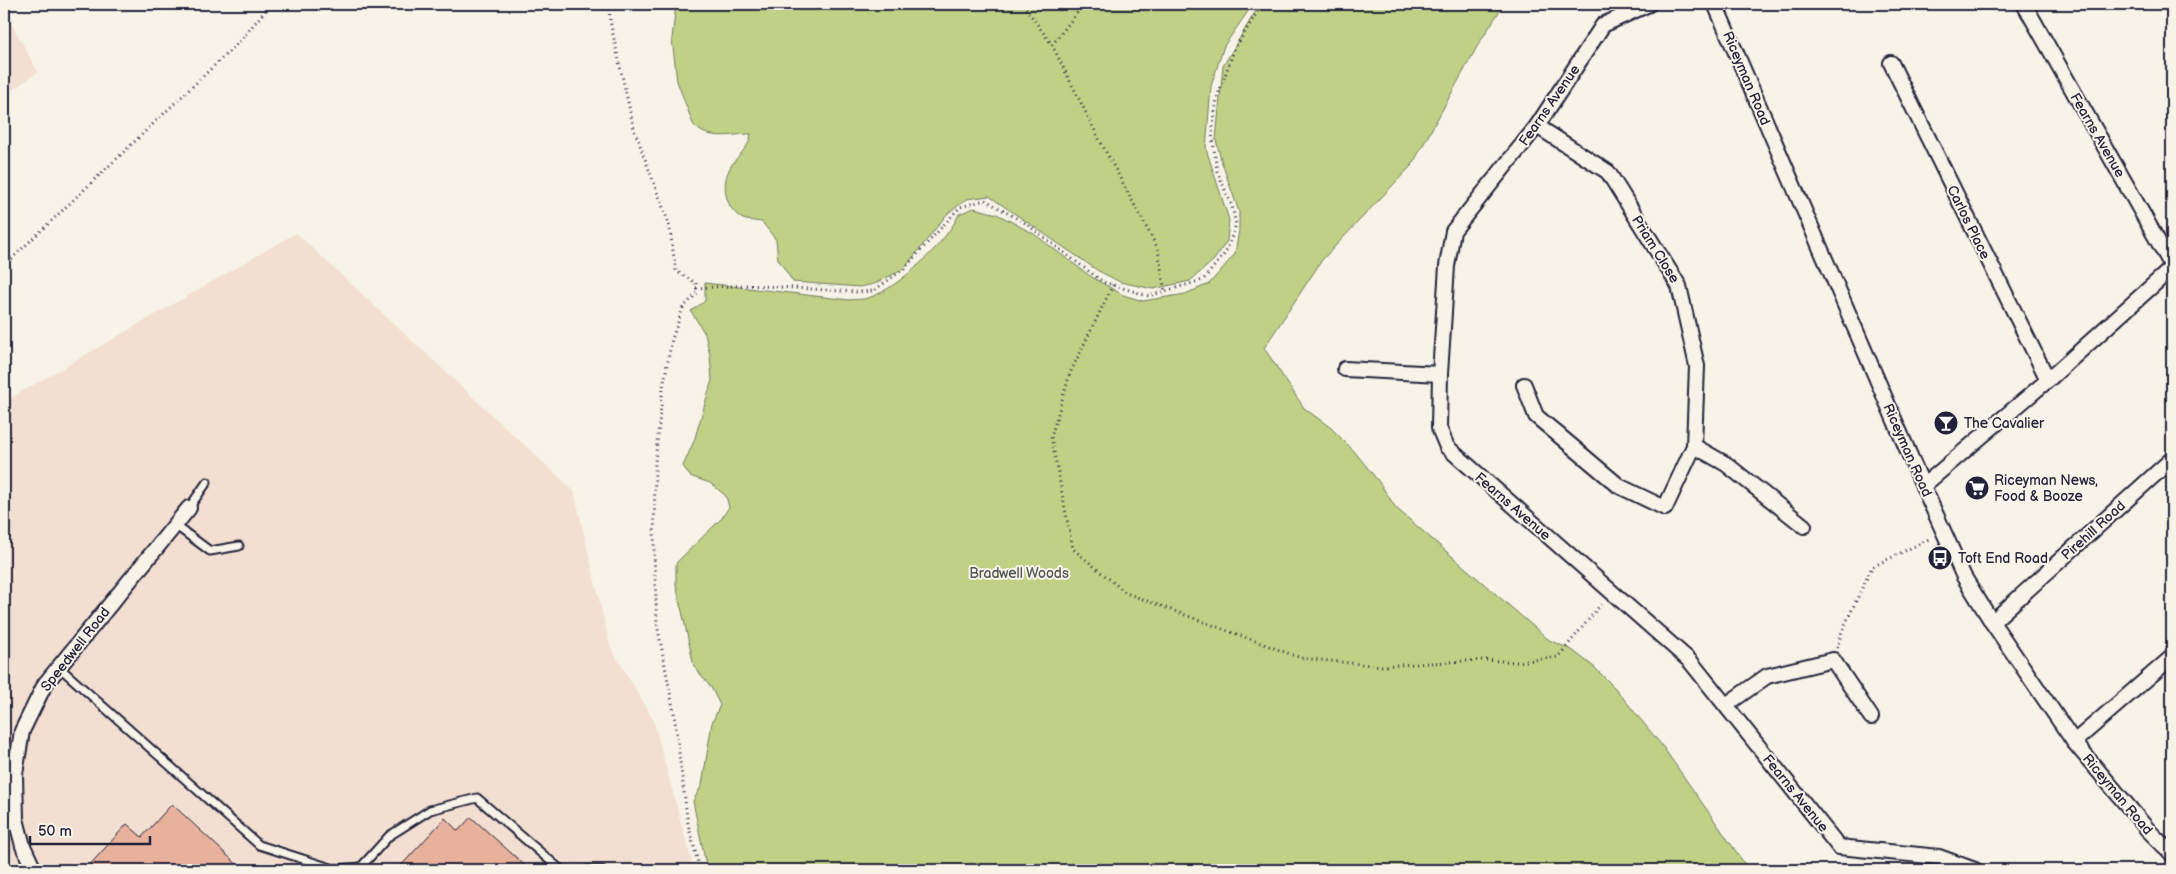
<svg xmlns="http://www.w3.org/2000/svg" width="2176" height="874" font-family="'Balsamiq Sans',sans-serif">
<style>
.built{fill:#f2dfd1}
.green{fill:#c0d186;stroke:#717a60}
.building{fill:#e7b19c;stroke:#22223b}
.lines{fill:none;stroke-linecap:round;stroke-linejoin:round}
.lane-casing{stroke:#22223b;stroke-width:11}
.street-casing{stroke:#22223b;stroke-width:18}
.path{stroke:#22223b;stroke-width:3;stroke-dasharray:1 4;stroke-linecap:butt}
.lane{stroke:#f7f3e8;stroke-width:7}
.street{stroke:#f7f3e8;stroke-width:14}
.labels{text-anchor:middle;stroke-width:4;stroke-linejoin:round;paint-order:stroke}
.street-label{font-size:14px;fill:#22223b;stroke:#f7f3e8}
.poi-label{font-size:14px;fill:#22223b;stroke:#f7f3e8;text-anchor:start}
.park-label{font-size:14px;fill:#515752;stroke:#f7f3e8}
</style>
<rect width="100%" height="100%" fill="#f7f3e8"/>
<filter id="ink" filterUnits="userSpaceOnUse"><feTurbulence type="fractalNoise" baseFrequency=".02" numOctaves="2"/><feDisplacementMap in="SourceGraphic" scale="10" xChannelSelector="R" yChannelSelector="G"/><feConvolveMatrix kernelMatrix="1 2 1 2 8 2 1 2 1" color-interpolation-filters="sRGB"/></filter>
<g filter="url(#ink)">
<g class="built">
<polygon points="4,10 38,72 4,96"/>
<polygon points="296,233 574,491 610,646 653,719 694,870 4,870 4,402"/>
</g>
<g class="green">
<path d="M676,4H1253L1224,46L1211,86L1206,149L1229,220L1227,241L1214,260L1190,281L1153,289L1120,282L1097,270L989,196L967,199L947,214L904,269L874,284L860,287L793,282L778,259L776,240L762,222C757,221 748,221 743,219C726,210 721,186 729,170C735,156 750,149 751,134C732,134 707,142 693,124L677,81L672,39Z"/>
<path d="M1260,4H1504L1478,45L1412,165L1322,260L1264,348L1304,408L1331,428L1354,451L1379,482L1396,508L1549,640L1572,650L1594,667L1615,688L1663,747L1749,870H707L693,801L702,785L712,723L720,705L712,689L694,666L676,584V563L722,518L729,507L726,496L710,483L690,476L683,466L694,441L712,380L710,355L705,334L691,311L705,301V283L849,300C855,299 862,300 868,298C898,289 947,242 959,214L974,208L997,214L1034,234L1090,276L1123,295L1143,301L1185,294L1209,284L1235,254L1239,230V212L1222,163L1216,140L1223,66Z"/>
</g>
<g class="building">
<polygon points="172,804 243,870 85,870 127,824 142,837"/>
<polygon points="471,817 530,870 397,870 445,818 458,831"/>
</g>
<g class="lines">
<defs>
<g id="lane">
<polyline points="189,508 207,482"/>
<polyline points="175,525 210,551 239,546"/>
<polyline points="59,667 259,845 334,869 361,867 389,836 430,810 477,798 561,870"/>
<polyline points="4,745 15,763"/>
<polyline points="4,824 16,819"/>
<polyline points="587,870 602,870"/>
</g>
<g id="street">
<polyline points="1649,4 1603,25 1537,126 1453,231 1447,266 1440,374 1439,428 1447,447 1690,661 1839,847 1939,857 1975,870"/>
<polyline points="1715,4 1923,486 1964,577 1992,622 2074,742 2148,830 2172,854"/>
<polyline points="2024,4 2172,266"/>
<polyline points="1891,63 2048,380"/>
<polyline points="1345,369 1440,374"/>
<polyline points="1524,385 1536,416 1619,486 1665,508 1694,446 1697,366 1679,286 1608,172 1537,126"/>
<polyline points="1694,446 1726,464 1804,526"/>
<polyline points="1923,486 2048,380 2172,268"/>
<polyline points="1992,622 2172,459"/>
<polyline points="1726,705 1767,676 1833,660 1871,717"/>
<polyline points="2074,742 2172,657"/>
<polyline points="34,870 23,846 16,819 15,774 22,731 45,684 189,508"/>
</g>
</defs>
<use href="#lane" class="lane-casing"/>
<use href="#street" class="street-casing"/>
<g class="path">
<polyline points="609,4 610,21 634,129 669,224 676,271 696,283 697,293 683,308 672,339 663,387 655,462 654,552 657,624 674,713 688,824 700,870"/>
<polyline points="1023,4 1052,45 1097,135 1158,249 1165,292"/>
<polyline points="1052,45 1084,4"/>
<polyline points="4,266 238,43 271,4"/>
<polyline points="1113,285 1070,373 1051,437 1073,549 1126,593 1301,658 1381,666 1484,660 1518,662 1558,657 1603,602"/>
<polyline points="696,288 748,285 857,292 873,291 904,269 960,207 985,200 1025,223 1103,282 1149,296 1203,280 1226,252 1236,225 1232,206 1217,171 1212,134 1217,98 1234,50 1262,4"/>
<polyline points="1837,648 1842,631 1872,567 1931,538"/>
</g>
<use href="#lane" class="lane"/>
<use href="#street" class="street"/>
</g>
</g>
<defs>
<symbol id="bar-disc" viewBox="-11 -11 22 22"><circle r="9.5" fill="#22223b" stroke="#f7f3e8"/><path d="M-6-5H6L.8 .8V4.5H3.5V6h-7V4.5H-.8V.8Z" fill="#fff"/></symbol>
<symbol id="supermarket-disc" viewBox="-11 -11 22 22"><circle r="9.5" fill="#22223b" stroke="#f7f3e8"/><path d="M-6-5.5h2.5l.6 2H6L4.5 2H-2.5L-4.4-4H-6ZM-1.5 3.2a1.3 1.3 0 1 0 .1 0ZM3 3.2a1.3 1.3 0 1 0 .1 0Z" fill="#fff"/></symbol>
<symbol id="bus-disc" viewBox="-11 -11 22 22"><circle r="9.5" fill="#22223b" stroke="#f7f3e8"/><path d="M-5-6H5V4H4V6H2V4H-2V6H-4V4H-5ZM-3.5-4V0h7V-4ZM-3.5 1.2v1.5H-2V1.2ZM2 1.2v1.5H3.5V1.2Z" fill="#fff"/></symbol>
</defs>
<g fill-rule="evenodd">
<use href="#bar-disc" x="1932" y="409" width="28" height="28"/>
<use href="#supermarket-disc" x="1963" y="474" width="28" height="28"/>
<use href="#bus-disc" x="1926" y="544" width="28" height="28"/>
</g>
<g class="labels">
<g class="street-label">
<text transform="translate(1747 78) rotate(67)" y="5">Riceyman Road</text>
<text transform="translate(1549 105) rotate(-55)" y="5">Fearns Avenue</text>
<text transform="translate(2098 135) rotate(60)" y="5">Fearns Avenue</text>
<text transform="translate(1969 222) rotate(64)" y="5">Carlos Place</text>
<text transform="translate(1656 249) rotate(58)" y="5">Priam Close</text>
<text transform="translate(1908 450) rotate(66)" y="5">Riceyman Road</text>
<text transform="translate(1513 506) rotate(41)" y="5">Fearns Avenue</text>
<text transform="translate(2093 530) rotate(-42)" y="5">Pirehill Road</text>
<text transform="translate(75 649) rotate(-52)" y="5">Speedwell Road</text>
<text transform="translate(1796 793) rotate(51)" y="5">Fearns Avenue</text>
<text transform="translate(2118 794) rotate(50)" y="5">Riceyman Road</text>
</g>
<g class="poi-label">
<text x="1964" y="428">The Cavalier</text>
<text x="1994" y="485">Riceyman News,<tspan x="1994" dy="16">Food &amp; Booze</tspan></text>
<text x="1958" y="563">Toft End Road</text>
</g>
<g class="park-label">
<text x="1019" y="578">Bradwell Woods</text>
</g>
</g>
<rect width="2176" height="874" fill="none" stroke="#f7f3e8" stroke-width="20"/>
<rect x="10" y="10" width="2156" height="854" fill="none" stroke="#22223b" stroke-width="2" filter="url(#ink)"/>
<path d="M30 836v8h120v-8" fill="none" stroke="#22223b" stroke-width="2.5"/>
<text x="38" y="836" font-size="15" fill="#22223b" stroke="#f7f3e8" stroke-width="4" paint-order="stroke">50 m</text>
</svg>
